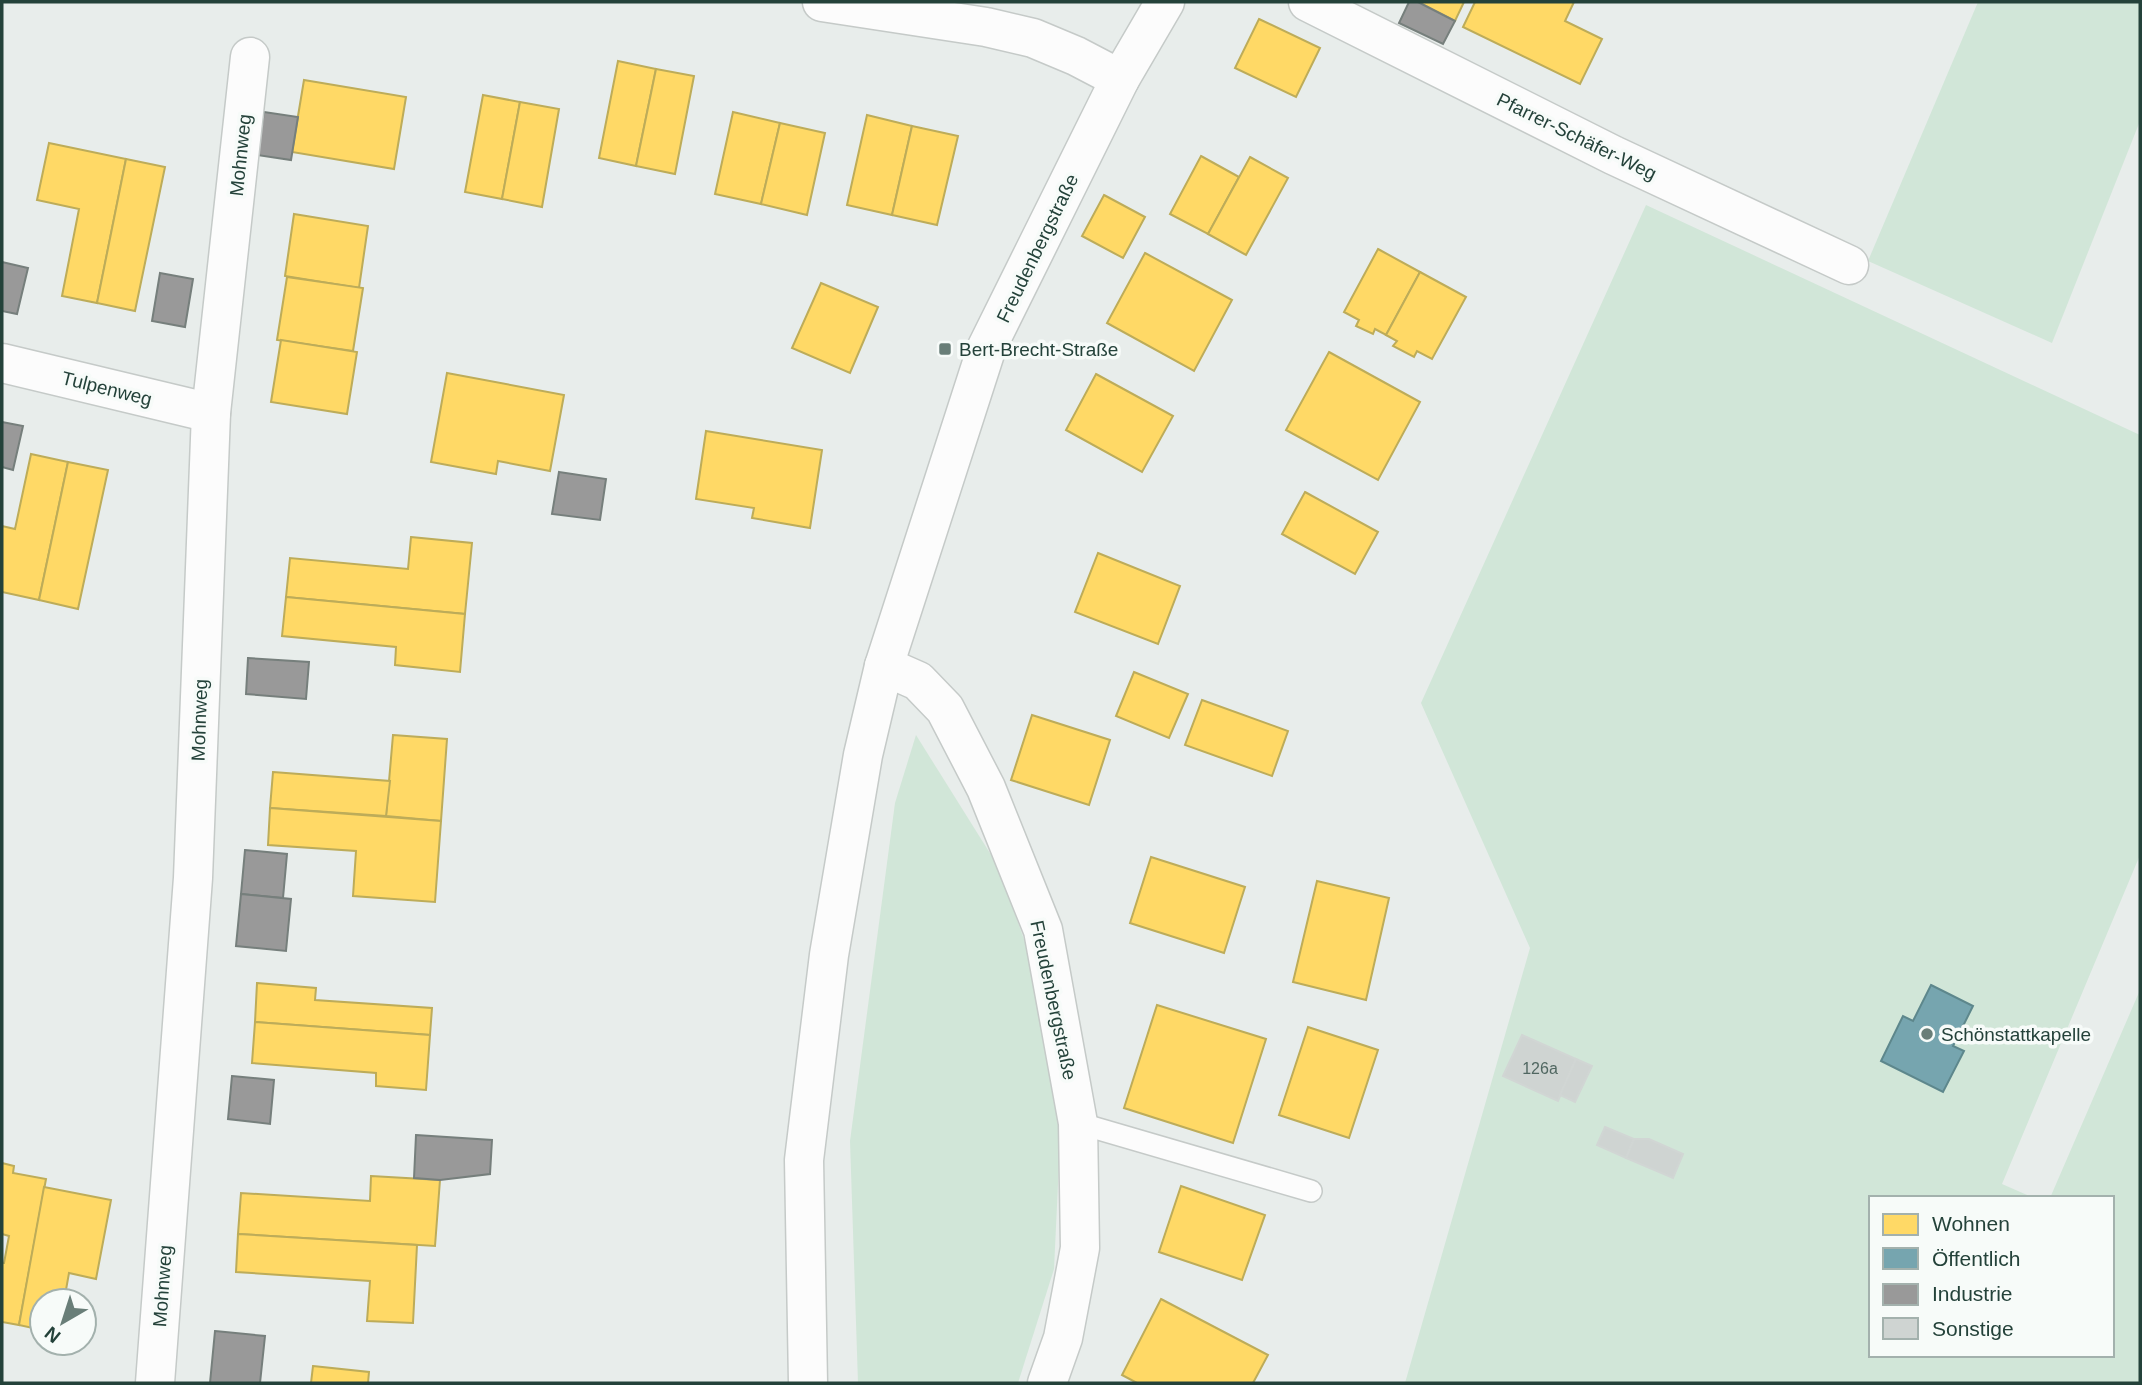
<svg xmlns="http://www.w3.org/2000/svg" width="2142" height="1385" font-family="Helvetica,sans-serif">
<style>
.green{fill:#d1e6d8}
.homes{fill:#ffd966;stroke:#bdac59;stroke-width:2}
.public{fill:#76a5af;stroke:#5d878c;stroke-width:2}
.industry{fill:#999;stroke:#767f7c;stroke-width:2}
.building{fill:#cfd4d2;stroke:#d1d6d4;stroke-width:2}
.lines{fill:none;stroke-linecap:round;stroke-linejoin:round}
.service-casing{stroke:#c5cac8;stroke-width:24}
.minor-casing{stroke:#c5cac8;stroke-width:41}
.tertiary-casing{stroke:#c5cac8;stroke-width:41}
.service{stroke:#fcfcfc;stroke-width:21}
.minor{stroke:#fcfcfc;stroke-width:38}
.tertiary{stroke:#fcfcfc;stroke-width:38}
.poi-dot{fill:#697e78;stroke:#f7fbf9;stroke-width:2.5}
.labels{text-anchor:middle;stroke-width:7;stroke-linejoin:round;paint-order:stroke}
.number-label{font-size:16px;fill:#506761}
.street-label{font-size:19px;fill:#24423a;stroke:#f7fbf9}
.poi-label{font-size:19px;fill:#24423a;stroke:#f7fbf9;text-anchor:start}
</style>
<rect width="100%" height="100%" fill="#e8edeb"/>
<g class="green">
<polygon points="1978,2 2140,2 2140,121 2052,343 1868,261"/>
<polygon points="1646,205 2140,435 2140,855 2002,1184 2034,1198 1871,1198 1871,1355 2112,1355 2112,1198 2050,1198 2140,990 2140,1383 1405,1383 1530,948 1421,703"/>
<polygon points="916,735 998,866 1044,996 1061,1121 1054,1269 1018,1383 858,1383 850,1141 895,803"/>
</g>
<g class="homes">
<polygon points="1418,2 1464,2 1455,21"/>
<polygon points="1475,2 1574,2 1565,21 1602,39 1580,84 1463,27"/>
<polygon points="1259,19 1320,48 1296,97 1235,68"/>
<polygon points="618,61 656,69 636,166 599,158"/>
<polygon points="656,69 694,76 675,174 636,166"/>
<polygon points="304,80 406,97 394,169 292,152"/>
<polygon points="483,95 520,102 502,199 465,192"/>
<polygon points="520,102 559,109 542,207 502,199"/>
<polygon points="733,112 780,123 761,204 715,194"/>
<polygon points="867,115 912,126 892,215 847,205"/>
<polygon points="780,123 825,133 807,215 761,204"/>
<polygon points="912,126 958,136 937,225 892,215"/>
<polygon points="49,143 126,159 97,303 62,296 79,209 37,200"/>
<polygon points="1201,156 1239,177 1208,234 1170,214"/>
<polygon points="1250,157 1288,178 1246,255 1208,234"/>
<polygon points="126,159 165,167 135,311 97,303"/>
<polygon points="1104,195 1145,217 1123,258 1082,236"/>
<polygon points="294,214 368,226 359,288 285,276"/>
<polygon points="1378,249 1420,272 1386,335 1375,329 1373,334 1356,326 1359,320 1344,312"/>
<polygon points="1145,253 1232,300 1194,371 1107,323"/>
<polygon points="1420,272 1466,297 1432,359 1417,351 1414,357 1393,346 1397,341 1386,335"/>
<polygon points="287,277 363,288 353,351 277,340"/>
<polygon points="821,283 878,307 850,373 792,348"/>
<polygon points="281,340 357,352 347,414 271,402"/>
<polygon points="1329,352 1420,402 1378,480 1286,430"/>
<polygon points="447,373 564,395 550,471 498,461 496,474 431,462"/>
<polygon points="1096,374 1173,416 1142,472 1066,430"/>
<polygon points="706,431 822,450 810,528 752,518 754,508 696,499"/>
<polygon points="31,454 68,462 39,600 2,592 2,526 15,529"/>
<polygon points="68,462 108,470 78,609 39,600"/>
<polygon points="1305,492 1378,532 1355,574 1282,534"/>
<polygon points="411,537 472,543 465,614 286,597 290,558 408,569"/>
<polygon points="1098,553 1180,586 1158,644 1075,612"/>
<polygon points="286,597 465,614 460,672 395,665 396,647 282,636"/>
<polygon points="1134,672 1188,694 1169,738 1116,716"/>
<polygon points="1202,700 1288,731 1272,776 1185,745"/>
<polygon points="1032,715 1110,740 1089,805 1011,780"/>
<polygon points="393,735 447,739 441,821 386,816"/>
<polygon points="273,772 390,781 386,816 270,808"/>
<polygon points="270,808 441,821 435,902 353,896 356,851 268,845"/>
<polygon points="1151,857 1245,887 1224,953 1130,923"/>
<polygon points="1317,881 1389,898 1366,1000 1293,982"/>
<polygon points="257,983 316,988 315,1000 432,1008 430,1035 255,1022"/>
<polygon points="1157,1005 1266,1039 1233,1143 1124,1108"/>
<polygon points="255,1022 430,1035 426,1090 376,1086 376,1073 252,1063"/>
<polygon points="1308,1027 1378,1050 1349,1138 1279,1115"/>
<polygon points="2,1163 14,1166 13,1173 46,1179 19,1325 2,1322 2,1263 4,1263 9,1236 2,1234"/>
<polygon points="371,1176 440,1180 435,1246 238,1234 241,1193 370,1201"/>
<polygon points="1181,1186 1265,1215 1242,1280 1159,1252"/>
<polygon points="44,1187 111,1200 96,1279 69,1273 64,1301 42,1301 42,1330 19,1325"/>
<polygon points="238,1234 417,1245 413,1323 367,1321 370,1281 236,1272"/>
<polygon points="1161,1299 1268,1355 1253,1383 1137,1383 1122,1375"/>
<polygon points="313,1366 369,1372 368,1383 311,1383"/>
</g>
<polygon class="public" points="1931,985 1973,1006 1953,1046 1964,1051 1943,1092 1881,1061 1903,1016 1913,1021"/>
<g class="industry">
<polygon points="1409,2 1418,2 1455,21 1443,44 1399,23"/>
<polygon points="264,112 298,117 291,160 257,155"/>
<polygon points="2,262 28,268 17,314 2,311"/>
<polygon points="160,273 193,279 185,327 152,321"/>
<polygon points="2,422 23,426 13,470 2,467"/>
<polygon points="559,472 606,479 600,520 552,514"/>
<polygon points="248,658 309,662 306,699 246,694"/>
<polygon points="245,850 287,854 283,898 241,894"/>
<polygon points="241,894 291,899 286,951 236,946"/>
<polygon points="232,1076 274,1080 270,1124 228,1119"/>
<polygon points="416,1135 492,1140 490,1174 440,1180 414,1178"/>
<polygon points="215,1331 265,1336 260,1383 210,1383"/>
</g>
<g class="building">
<polygon points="1522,1035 1576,1059 1558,1101 1503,1076"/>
<polygon points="1576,1059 1592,1066 1575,1102 1560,1095"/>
<polygon points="1605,1127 1634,1139 1626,1158 1597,1145"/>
<polygon points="1634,1139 1649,1139 1683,1154 1673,1178 1626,1158"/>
</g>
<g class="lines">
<defs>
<polyline id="service" points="1078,1123 1311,1191"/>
<g id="minor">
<polyline points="822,2 986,27 1033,38 1076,56 1120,79"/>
<polyline points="1308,2 1613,155 1849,265"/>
<polyline points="2,363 211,413"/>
<polyline points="884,666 918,681 945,709 986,788 1043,930 1078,1123 1080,1248 1063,1338 1047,1383"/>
<polyline points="155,1383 193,878 211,413 250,57"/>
</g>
<polyline id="tertiary" points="808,1383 804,1160 829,955 863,755 884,666 987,347 1120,79 1165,2"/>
</defs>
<use href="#service" class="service-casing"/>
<use href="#minor" class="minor-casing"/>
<use href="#tertiary" class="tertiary-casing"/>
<use href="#service" class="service"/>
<use href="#minor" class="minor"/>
<use href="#tertiary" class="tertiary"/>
</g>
<g class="poi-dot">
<rect x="938" y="342" width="14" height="14" rx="3.5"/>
<circle cx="1927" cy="1034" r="7"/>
</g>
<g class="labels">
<g class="number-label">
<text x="1540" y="1074">126a</text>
</g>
<g class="street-label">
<text transform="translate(1577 136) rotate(26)" y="7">Pfarrer-Schäfer-Weg</text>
<text transform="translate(240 155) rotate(-84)" y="7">Mohnweg</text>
<text transform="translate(1037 248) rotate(-64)" y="7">Freudenbergstraße</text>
<text transform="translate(107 388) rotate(14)" y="7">Tulpenweg</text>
<text transform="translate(199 720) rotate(-88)" y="7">Mohnweg</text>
<text transform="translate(1054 1000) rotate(78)" y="7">Freudenbergstraße</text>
<text transform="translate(162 1286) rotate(-86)" y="7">Mohnweg</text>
</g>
<g class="poi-label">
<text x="959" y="356">Bert-Brecht-Straße</text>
<text x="1941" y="1041">Schönstattkapelle</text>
</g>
</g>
<rect width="2142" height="1385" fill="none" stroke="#24423a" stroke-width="7"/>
<rect x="1869" y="1196" width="245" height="161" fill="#f7fbf9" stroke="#a3b1ad" stroke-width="2"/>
<rect x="1883" y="1214" width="35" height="21" fill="#ffd966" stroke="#a3b1ad" stroke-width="2"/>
<text x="1932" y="1231" font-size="21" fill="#24423a">Wohnen</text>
<rect x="1883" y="1248" width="35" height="21" fill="#76a5af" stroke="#a3b1ad" stroke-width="2"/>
<text x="1932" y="1266" font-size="21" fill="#24423a">Öffentlich</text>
<rect x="1883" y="1284" width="35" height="21" fill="#999999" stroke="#a3b1ad" stroke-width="2"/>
<text x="1932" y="1301" font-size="21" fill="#24423a">Industrie</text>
<rect x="1883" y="1318" width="35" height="21" fill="#cfd4d2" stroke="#a3b1ad" stroke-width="2"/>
<text x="1932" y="1336" font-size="21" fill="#24423a">Sonstige</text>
<g transform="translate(63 1322) rotate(219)"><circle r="33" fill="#f7fbf9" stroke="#a3b1ad" stroke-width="2"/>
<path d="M0-5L12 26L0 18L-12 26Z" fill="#697e78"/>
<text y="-10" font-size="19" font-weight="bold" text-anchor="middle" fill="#24423a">N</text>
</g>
</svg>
